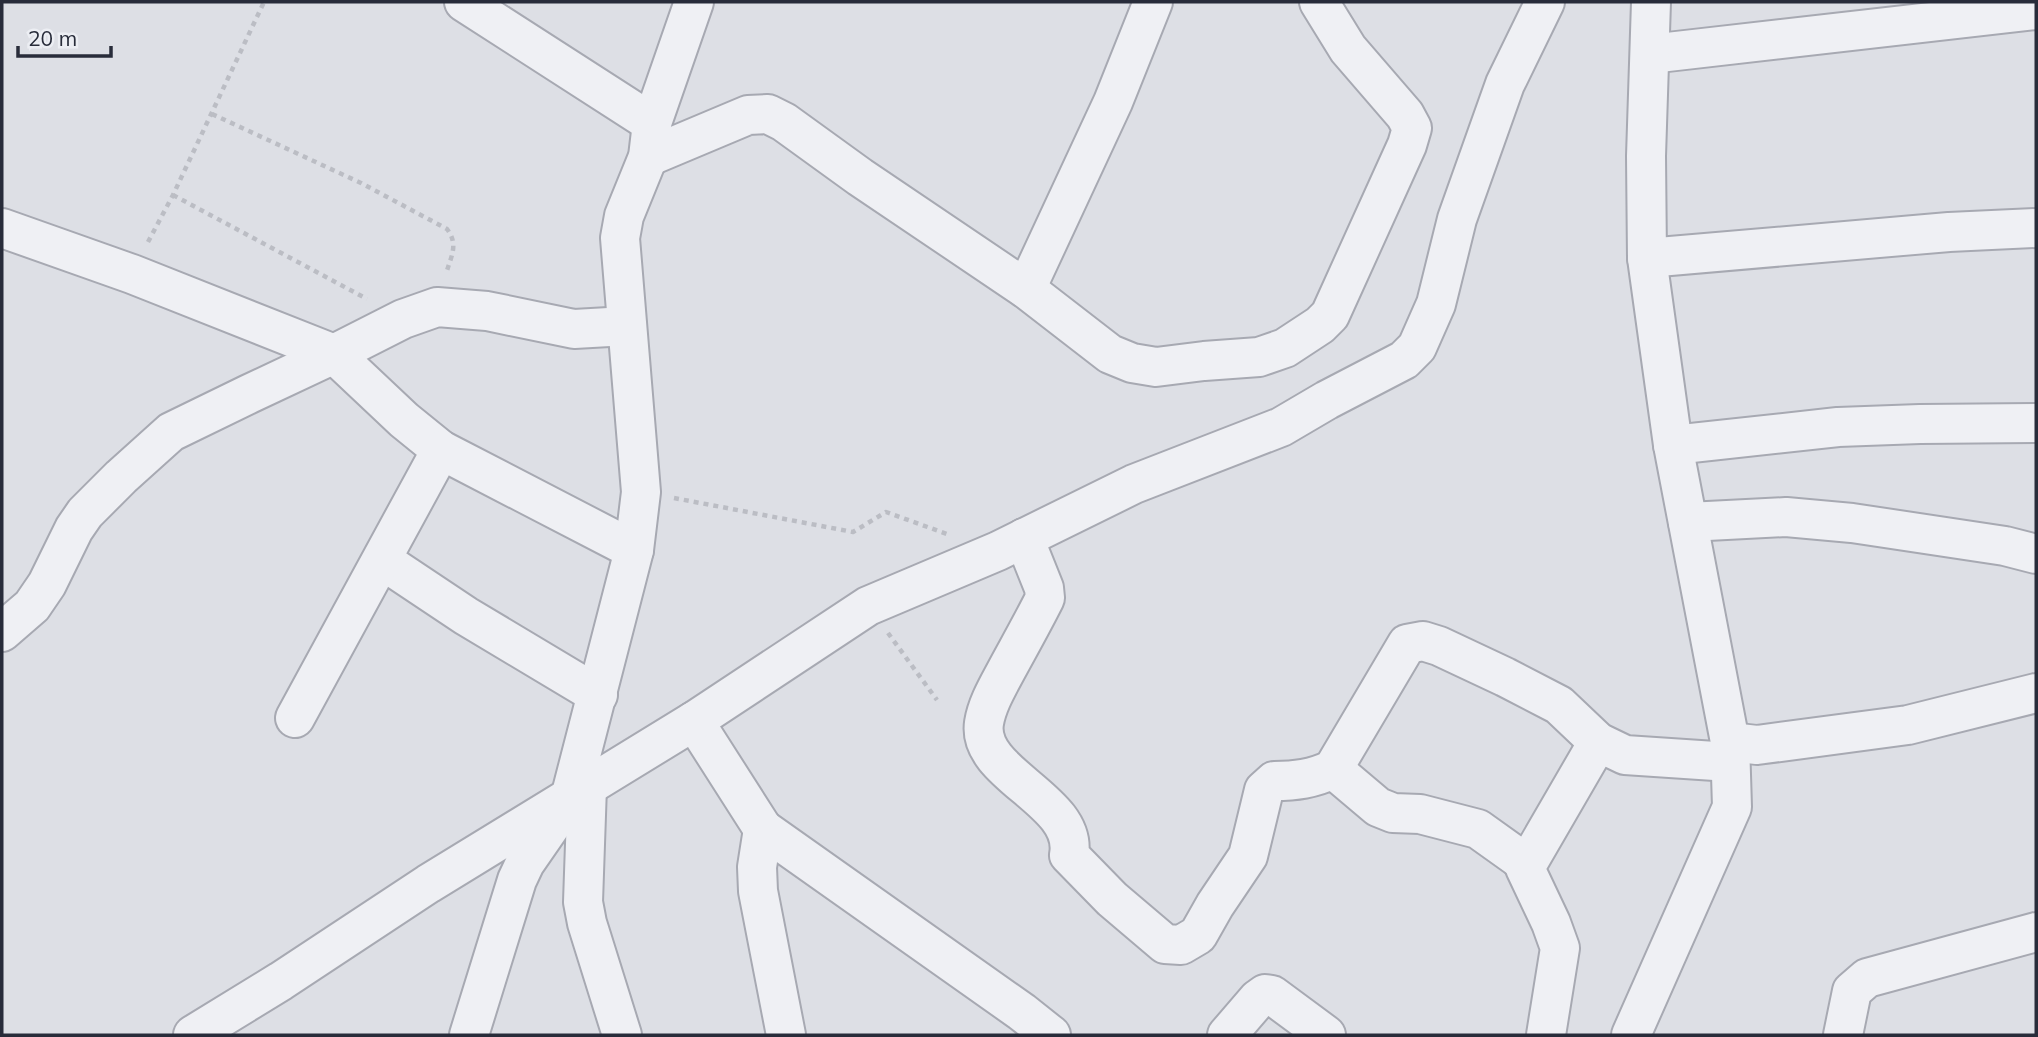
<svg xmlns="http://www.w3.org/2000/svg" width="2038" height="1037" font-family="Mulish,sans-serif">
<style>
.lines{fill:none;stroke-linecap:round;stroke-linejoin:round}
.minor-casing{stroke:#a7a9b2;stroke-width:42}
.path{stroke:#bbbdc4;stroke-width:4.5;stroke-dasharray:5 5;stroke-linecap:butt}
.minor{stroke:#eff0f4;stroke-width:38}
</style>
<rect width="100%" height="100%" fill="#dddfe5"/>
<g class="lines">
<defs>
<g id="minor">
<polyline points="464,2 652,123"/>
<polyline points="1650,54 2036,10"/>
<polyline points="648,157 748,115 768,114 784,122 860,177 1026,289 1110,354 1132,363 1156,367 1204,361 1259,357 1285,348 1320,325 1330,315 1407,145 1412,128 1405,115 1348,49 1319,2"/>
<polyline points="2,228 132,274 334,354 404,420 441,450 634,550"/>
<polyline points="1647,258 1949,232 2036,228"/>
<polyline points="1026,289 1113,102 1153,2"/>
<polyline points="1673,445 1838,427 1920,424 2036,423"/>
<polyline points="1688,522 1786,517 1852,523 2005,546 2036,554"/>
<path d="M1024,538L1044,588L1045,598C1033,622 1020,645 1007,669C998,686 987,704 984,723C976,775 1079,800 1069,855L1112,899L1165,944L1181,945L1198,935L1215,905L1248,856L1264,790L1274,781C1295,781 1313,779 1333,769L1407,644L1423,641L1439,646L1505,677L1559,705L1598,742L1625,755L1730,762"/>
<polyline points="382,560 466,616 598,695"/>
<polyline points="2,632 32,606 47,584 74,529 85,513 121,477 171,432 249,394 334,354 403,319 437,307 487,311 574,329 627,326"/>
<polyline points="295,718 441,450"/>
<polyline points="694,721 763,829 757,867 758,891 786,1035"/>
<polyline points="1730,742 1757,745 1908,725 2036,693"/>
<polyline points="1333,769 1378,807 1393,813 1420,814 1478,829 1527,864"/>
<polyline points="587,786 583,902 587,923 622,1035"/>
<polyline points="763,829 1022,1012 1051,1035"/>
<polyline points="193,1035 281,981 428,884 694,721 868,606 998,551 1134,484 1281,427 1327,400 1404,360 1417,347 1436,304 1457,219 1505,84 1545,2"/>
<polyline points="469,1035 517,880 525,863 570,798 634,550 641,492 620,238 624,216 648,157 652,123 694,2"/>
<polyline points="1227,1035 1258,999 1265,994 1272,995 1326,1035"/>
<polyline points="1546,1035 1560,948 1551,923 1525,868 1598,742"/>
<polyline points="1631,1035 1732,807 1730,742 1673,445 1647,258 1646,156 1651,2"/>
<polyline points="1843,1035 1852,991 1867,978 2036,932"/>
</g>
</defs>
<use href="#minor" class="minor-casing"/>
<g class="path">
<path d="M212,114L361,183L447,229C459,245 451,256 446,274"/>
<polyline points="173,195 367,299"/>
<polyline points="148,242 173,195 264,2"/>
<polyline points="674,498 853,532 886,512 947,534"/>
<polyline points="888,633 937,700"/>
</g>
<use href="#minor" class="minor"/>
</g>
<rect width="2038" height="1037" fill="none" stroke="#282c3a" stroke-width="7"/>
<path d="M18 46v10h93v-10" fill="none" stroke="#282c3a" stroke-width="3.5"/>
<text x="28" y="46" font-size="21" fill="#282c3a" stroke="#eceef3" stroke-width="5" paint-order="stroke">20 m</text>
</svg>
